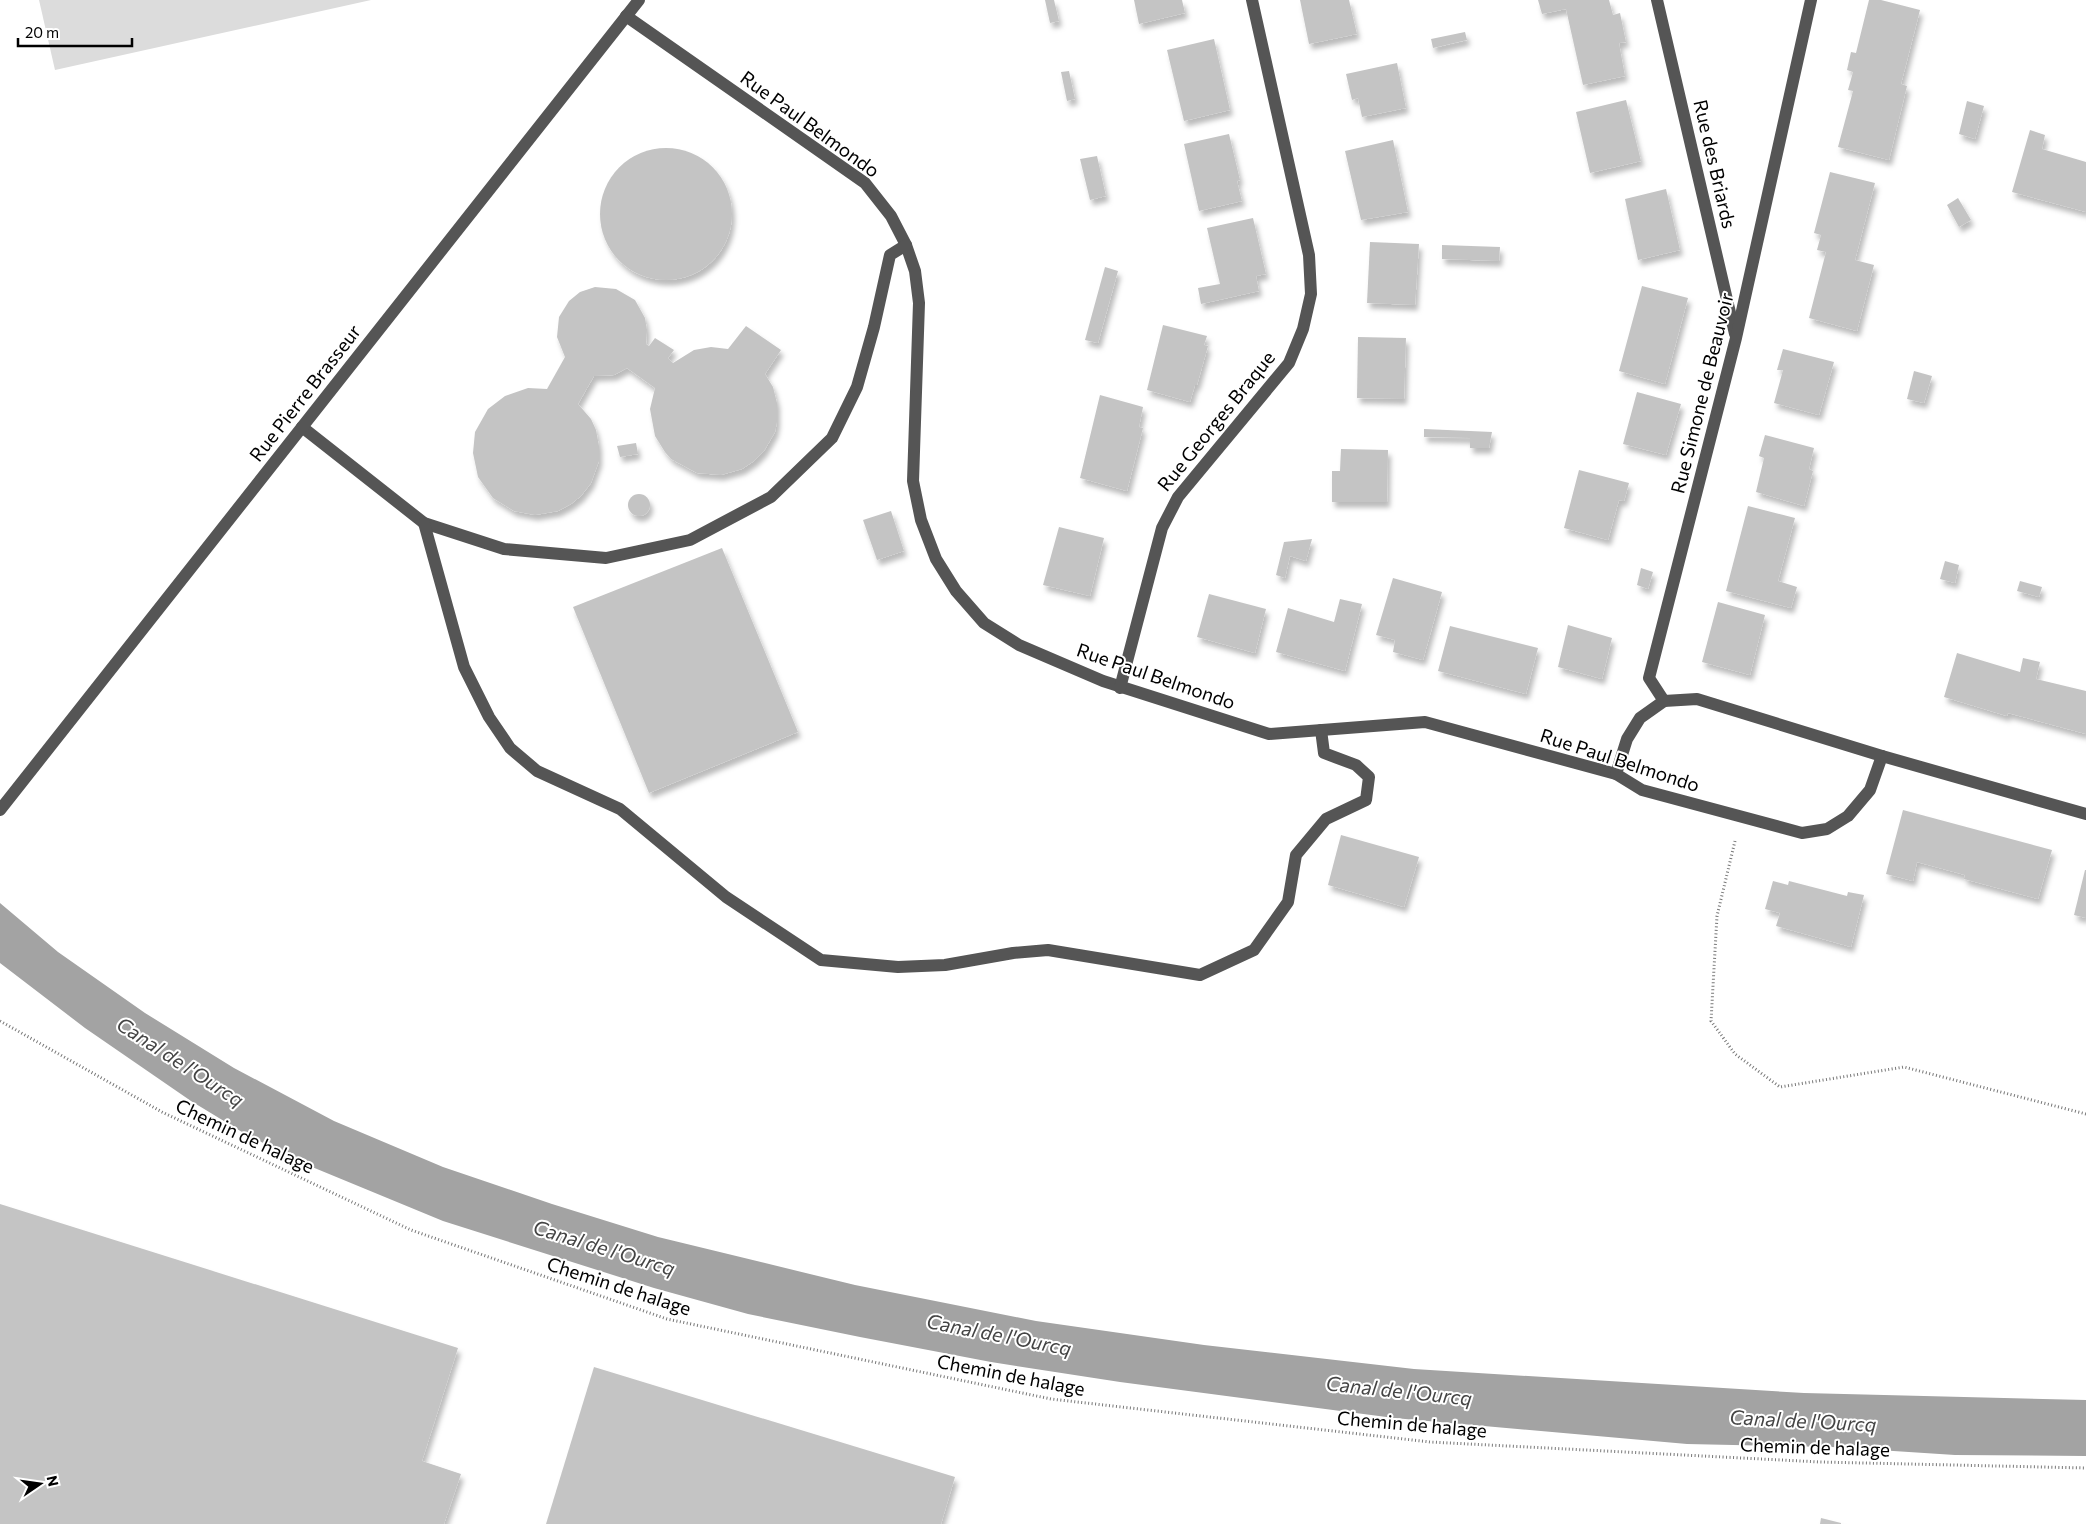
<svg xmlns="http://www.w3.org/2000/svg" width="2086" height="1524" font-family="Commissioner,sans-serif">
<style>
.green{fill:#dcdcdc}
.water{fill:#a3a3a3}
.building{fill:#c4c4c4;filter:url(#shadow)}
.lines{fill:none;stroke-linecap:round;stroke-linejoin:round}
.path{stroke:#777;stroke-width:3;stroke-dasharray:1 2.5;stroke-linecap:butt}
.minor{stroke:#555;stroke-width:12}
.labels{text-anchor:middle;stroke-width:4;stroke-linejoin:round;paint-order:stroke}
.street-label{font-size:19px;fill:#000;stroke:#fff}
.water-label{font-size:20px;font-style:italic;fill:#444;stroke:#fff}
</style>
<defs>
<filter id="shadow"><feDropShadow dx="3" dy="5.5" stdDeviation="2.5" flood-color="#0004"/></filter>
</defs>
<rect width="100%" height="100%" fill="#fff"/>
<polygon class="green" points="39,0 371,0 55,70"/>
<polygon class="water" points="0,903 58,952 145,1013 234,1068 334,1121 443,1167 552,1204 658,1237 855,1285 1036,1321 1204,1345 1414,1369 1804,1393 2086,1400 2086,1456 1955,1455 1832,1447 1687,1444 1394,1418 1120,1382 991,1362 860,1337 748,1314 654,1288 443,1221 300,1162 242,1132 191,1101 85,1028 0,963"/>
<g class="building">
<polygon points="1045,0 1054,0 1059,21 1050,23"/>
<polygon points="1134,0 1182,0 1185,13 1139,24"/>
<polygon points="1300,0 1349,0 1357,34 1309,44"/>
<polygon points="1538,0 1609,0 1613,15 1620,13 1626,42 1619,43 1625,76 1583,85 1566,9 1542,14"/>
<polygon points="1869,0 1881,0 1920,10 1901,84 1907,86 1889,160 1838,147 1853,91 1848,90 1853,72 1847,70 1851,52 1856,53"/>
<polygon points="1465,32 1467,40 1433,48 1431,39"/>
<polygon points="1214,39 1230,110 1184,121 1167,50"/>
<polygon points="1397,63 1406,108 1362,117 1358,98 1352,100 1346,74"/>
<polygon points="1069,71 1075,99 1067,101 1061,72"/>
<polygon points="1626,100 1641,161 1590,173 1576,112"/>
<polygon points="1967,101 1984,106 1975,139 1959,134"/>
<polygon points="2030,130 2045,135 2042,149 2086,162 2086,212 2012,192"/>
<polygon points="1229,134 1240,180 1237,181 1242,201 1199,211 1184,144"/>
<polygon points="1393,140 1408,212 1361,220 1345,151"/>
<circle cx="666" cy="214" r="66"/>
<polygon points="1097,156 1106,196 1090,200 1080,159"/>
<polygon points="1830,172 1875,183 1855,260 1874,265 1857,331 1809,318 1826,252 1817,250 1821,235 1814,233"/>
<polygon points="1666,189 1680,250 1638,260 1625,199"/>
<polygon points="1958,198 1971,220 1959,227 1947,205"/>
<polygon points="1253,218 1266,274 1256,276 1259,291 1201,304 1198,288 1220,284 1207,228"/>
<polygon points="1370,242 1419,244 1415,305 1367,303"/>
<polygon points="1442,245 1500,247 1499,261 1442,259"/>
<polygon points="1105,267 1118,271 1098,343 1085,340"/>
<polygon points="1642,286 1688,298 1665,384 1619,371"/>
<polygon points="595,287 616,289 635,300 645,318 647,330 646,344 649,346 655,338 674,350 668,358 673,363 694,350 711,347 728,349 746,326 781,350 765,374 773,387 777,403 777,422 775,432 764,451 754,461 742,469 721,475 697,473 671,459 665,452 655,436 650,409 655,388 627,368 614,375 594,376 578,404 591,419 596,430 599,446 599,461 591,483 581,496 571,504 558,511 535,515 514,511 493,498 478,477 473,453 475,432 488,409 505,396 528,388 547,389 565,357 557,337 559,317 569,301 580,292"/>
<polygon points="1163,325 1207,336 1204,345 1208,346 1197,385 1195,385 1190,402 1147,390"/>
<polygon points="1358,337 1406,338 1404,399 1357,398"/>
<polygon points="1783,349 1834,362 1819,415 1774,403 1783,370 1777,370"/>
<polygon points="1914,371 1932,376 1924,403 1907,399"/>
<polygon points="1637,392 1681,404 1666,455 1623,444"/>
<polygon points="1100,395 1143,407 1139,427 1143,428 1127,491 1080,478"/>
<polygon points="1424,429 1470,431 1492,432 1489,448 1470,448 1470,438 1424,437"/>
<polygon points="1765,435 1814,448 1809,469 1813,471 1804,506 1756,492 1764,458 1759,456"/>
<polygon points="636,443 638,454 620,457 617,446"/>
<polygon points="1341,449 1388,450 1387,502 1332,502 1332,471 1340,471"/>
<polygon points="1579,470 1629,483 1624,501 1619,500 1608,540 1564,528"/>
<circle cx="639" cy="505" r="11"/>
<polygon points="1748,506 1795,518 1778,581 1797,587 1791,608 1726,591"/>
<polygon points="891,511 904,551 877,560 863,520"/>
<polygon points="1059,527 1104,538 1090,596 1043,585"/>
<polygon points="1312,539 1306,561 1290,556 1285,578 1276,575 1284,542"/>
<polygon points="722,548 798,732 649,793 573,607"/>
<polygon points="1945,561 1959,565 1955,583 1940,579"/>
<polygon points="1641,568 1653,572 1648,589 1637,585"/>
<polygon points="1393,578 1442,592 1423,660 1393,652 1395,640 1376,635"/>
<polygon points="2020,581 2042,587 2039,597 2017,591"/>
<polygon points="1209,594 1266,609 1255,653 1197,637"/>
<polygon points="1340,599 1362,604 1345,671 1276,652 1288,608 1334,622"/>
<polygon points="1718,602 1765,615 1750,675 1702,662"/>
<polygon points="1568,625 1612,638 1602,679 1558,667"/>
<polygon points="1450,626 1538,648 1526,694 1438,671"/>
<polygon points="1957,653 2020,672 2023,658 2040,662 2036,679 2086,691 2086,734 2008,713 2007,716 1944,697"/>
<polygon points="1903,810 2052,850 2038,899 1964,879 1965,875 1917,862 1913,881 1886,874"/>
<polygon points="1341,835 1419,857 1404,907 1328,885"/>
<polygon points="2085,870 2086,870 2086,918 2074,915"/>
<polygon points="1773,881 1788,885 1789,881 1847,896 1848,892 1864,895 1851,947 1776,926 1780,913 1765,909"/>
<polygon points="0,1204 458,1348 422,1461 461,1474 444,1524 0,1524"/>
<polygon points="594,1367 955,1477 941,1524 546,1524"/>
<polygon points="1821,1518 1841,1523 1841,1524 1820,1524"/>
</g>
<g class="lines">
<g class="path">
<polyline points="1735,841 1717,916 1711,1021 1735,1054 1780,1087 1904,1067 2086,1114"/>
<polyline points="0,1021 162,1112 411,1230 667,1319 1051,1399 1430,1442 1820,1462 2086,1468"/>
</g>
<g class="minor">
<polyline points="1657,0 1735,334"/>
<polyline points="626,16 865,183 891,216 906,245 915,271 919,303 913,481 921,520 936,559 956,591 984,623 1019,645 1103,681 1269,734 1425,722 1616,774 1642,790 1802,833 1827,829 1848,816 1870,790 1882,756"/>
<polyline points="302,427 424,523 504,549 606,558 690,540 771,497 832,438 857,387 874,327 890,255 906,245"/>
<polyline points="424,523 464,667 489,717 510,748 537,771 620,809 726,897 821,960 898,967 945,965 1013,953 1048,950 1200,975 1254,950 1288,902 1296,855 1326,819 1366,800 1369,777 1356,765 1324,753 1321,730"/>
<polyline points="1120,688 1162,528 1178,497 1289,363 1303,329 1311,294 1309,255 1252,0"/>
<polyline points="1664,701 1697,699 1882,756 2086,814"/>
<polyline points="1616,774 1627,739 1640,718 1664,701 1649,678 1736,338 1811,0"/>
<polyline points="0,810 639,0"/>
</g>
</g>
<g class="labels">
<g class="street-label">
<text transform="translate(810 124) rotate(36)" y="7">Rue Paul Belmondo</text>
<text transform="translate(1715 164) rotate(77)" y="7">Rue des Briards</text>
<text transform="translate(305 393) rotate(-52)" y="7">Rue Pierre Brasseur</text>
<text transform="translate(1702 393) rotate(-76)" y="7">Rue Simone de Beauvoir</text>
<text transform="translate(1216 421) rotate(-51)" y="7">Rue Georges Braque</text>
<text transform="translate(1156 676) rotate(19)" y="7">Rue Paul Belmondo</text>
<text transform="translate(1620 760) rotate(18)" y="7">Rue Paul Belmondo</text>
<text transform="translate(245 1136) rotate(25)" y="7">Chemin de halage</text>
<text transform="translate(619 1286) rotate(18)" y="7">Chemin de halage</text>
<text transform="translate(1011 1375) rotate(11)" y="7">Chemin de halage</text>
<text transform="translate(1412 1424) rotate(5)" y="7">Chemin de halage</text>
<text transform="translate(1815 1447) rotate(2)" y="7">Chemin de halage</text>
</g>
<g class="water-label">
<text transform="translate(180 1062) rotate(33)" y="7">Canal de l'Ourcq</text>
<text transform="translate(604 1248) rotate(17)" y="7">Canal de l'Ourcq</text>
<text transform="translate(999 1335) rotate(11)" y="7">Canal de l'Ourcq</text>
<text transform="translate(1399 1391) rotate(6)" y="7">Canal de l'Ourcq</text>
<text transform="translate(1803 1421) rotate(3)" y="7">Canal de l'Ourcq</text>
</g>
</g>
<g transform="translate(40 1484) rotate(77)" stroke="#ffffff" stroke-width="4" paint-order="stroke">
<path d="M0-4L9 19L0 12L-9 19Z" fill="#000000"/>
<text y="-8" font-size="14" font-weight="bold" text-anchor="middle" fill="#000000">N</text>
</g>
<path d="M18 38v8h114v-8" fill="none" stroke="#000000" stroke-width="2.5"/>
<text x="25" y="38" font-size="15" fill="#000000" stroke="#ffffff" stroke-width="4" paint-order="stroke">20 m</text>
</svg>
